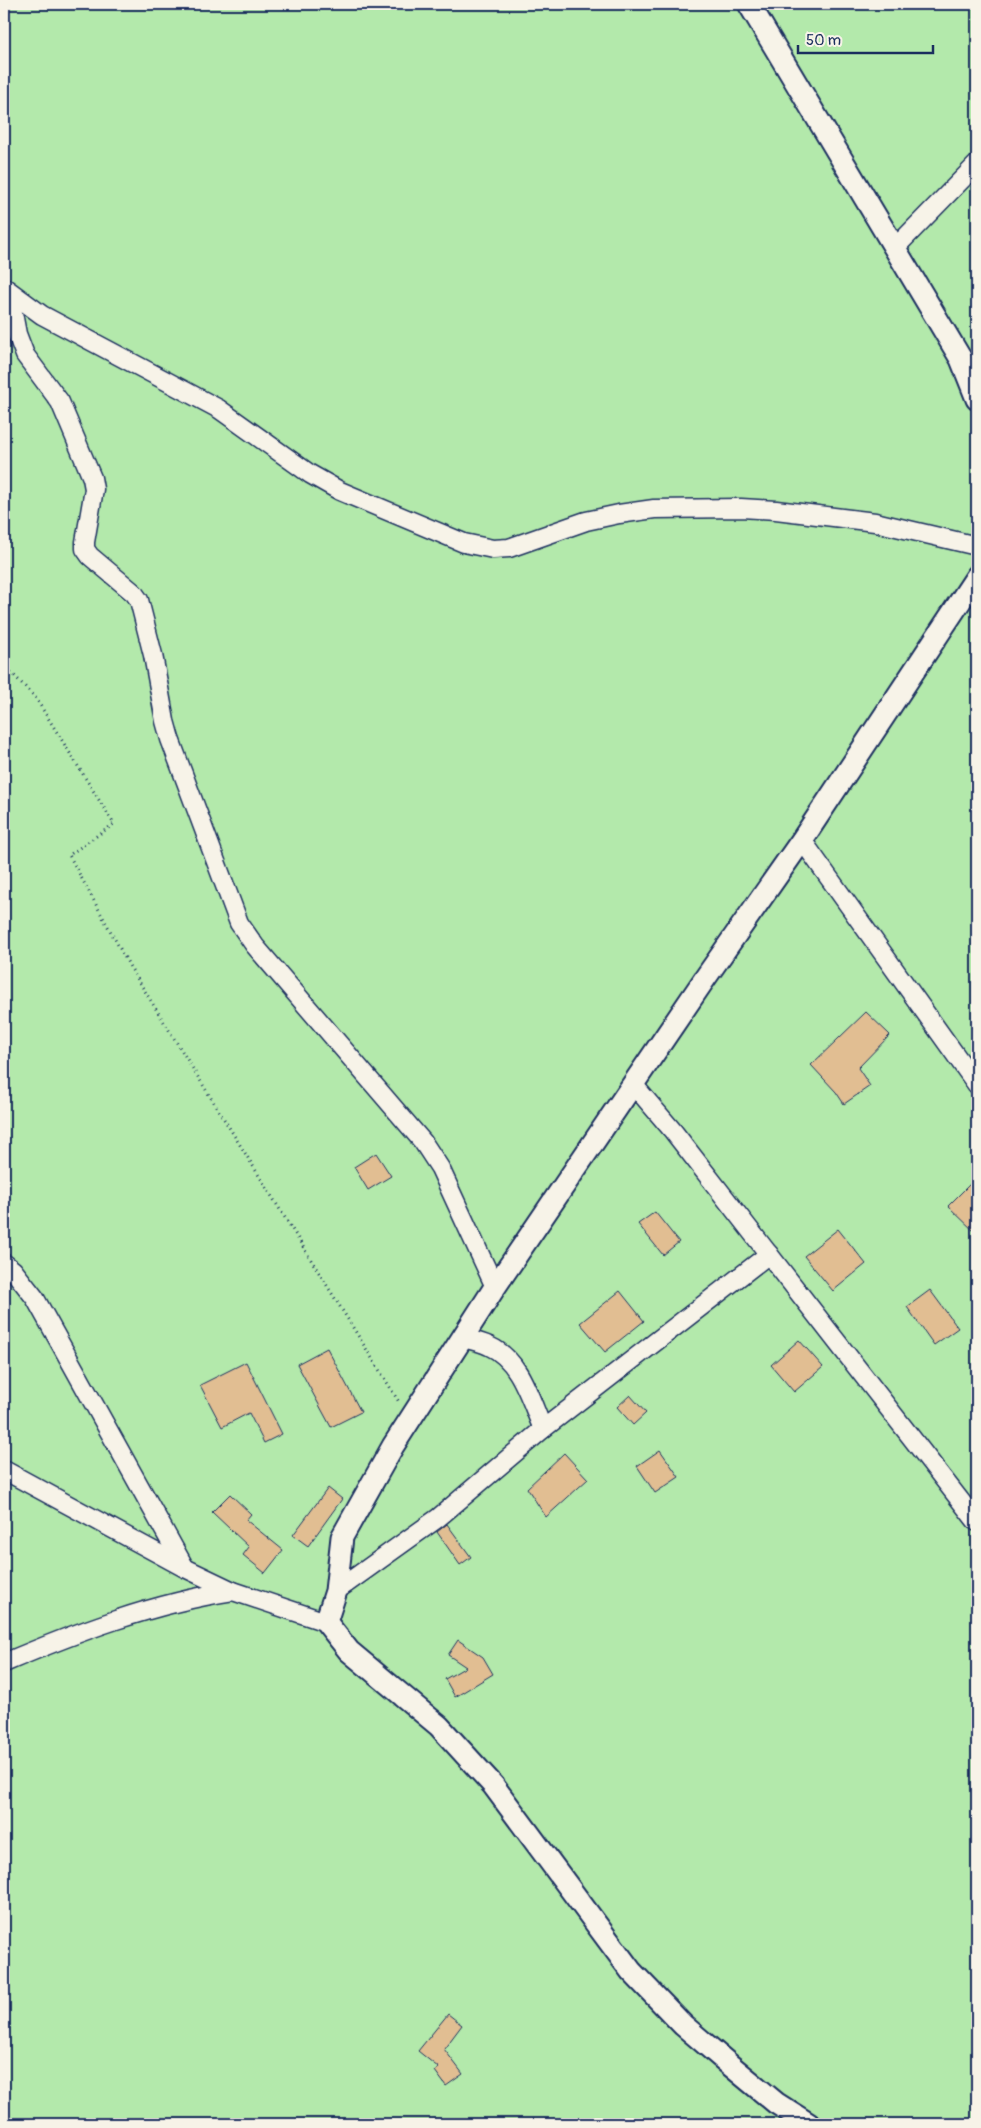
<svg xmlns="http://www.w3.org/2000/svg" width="981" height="2128" font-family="Pangolin,sans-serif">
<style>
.green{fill:#b3e9ab;stroke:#678c84}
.building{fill:#e1be92;stroke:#1b2f5e}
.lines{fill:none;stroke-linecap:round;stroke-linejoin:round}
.minor-casing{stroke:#1b2f5e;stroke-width:21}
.tertiary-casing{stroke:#1b2f5e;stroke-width:25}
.path{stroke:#1b2f5e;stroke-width:3;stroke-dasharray:1 4;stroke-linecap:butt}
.minor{stroke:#f7f3e8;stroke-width:18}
.tertiary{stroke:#f7f3e8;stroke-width:21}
</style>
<rect width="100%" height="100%" fill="#f3e8d7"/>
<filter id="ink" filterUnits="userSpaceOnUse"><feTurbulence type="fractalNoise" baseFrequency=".02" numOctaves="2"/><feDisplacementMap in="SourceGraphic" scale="10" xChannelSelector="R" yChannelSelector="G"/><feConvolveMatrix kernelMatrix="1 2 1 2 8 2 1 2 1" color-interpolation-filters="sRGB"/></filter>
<g filter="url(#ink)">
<rect class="green" x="4" y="4" width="973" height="2120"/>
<g class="building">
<polygon points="866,1012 890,1035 858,1068 870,1086 844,1104 836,1092 811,1065"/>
<polygon points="376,1153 391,1176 368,1190 354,1167"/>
<polygon points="970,1184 977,1191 977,1234 948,1206"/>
<polygon points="655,1212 679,1242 663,1255 638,1224"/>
<polygon points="838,1229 866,1264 833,1291 804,1256"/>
<polygon points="930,1290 958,1328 934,1345 907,1307"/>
<polygon points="620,1291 644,1321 605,1352 580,1323"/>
<polygon points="799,1340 823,1367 794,1392 771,1365"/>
<polygon points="327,1348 361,1412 331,1427 297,1364"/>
<polygon points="246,1362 282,1434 264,1443 249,1413 222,1427 200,1385"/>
<polygon points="630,1395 646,1413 633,1425 617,1407"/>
<polygon points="660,1450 679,1477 655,1493 637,1466"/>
<polygon points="564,1453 588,1479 546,1517 527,1488"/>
<polygon points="328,1488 342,1499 308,1546 293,1535"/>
<polygon points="230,1494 251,1514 246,1520 283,1550 265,1573 243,1555 249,1547 212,1512"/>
<polygon points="447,1524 471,1557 460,1565 437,1532"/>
<polygon points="458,1640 483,1657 493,1674 455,1697 445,1679 466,1667 448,1655"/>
<polygon points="448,2014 462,2025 444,2049 463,2074 446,2086 435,2071 439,2068 418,2051"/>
</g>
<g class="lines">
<defs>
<g id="minor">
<polyline points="895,248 977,164"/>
<polyline points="4,287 42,315 219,409 310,474 340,491 464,543 493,549 509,548 586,521 619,514 654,509 741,508 776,510 875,522 977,546"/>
<polyline points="9,292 17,334 25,355 60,402 92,478 94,489 85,542 85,549 90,556 134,593 139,600 153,655 165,721 170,739 239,923 255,946 423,1142 440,1168 495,1287"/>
<polyline points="802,840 977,1085"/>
<polyline points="633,1084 673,1131 977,1522"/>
<polyline points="4,1263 13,1270 35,1298 185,1568"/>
<path d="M463,1338C471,1340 481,1342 489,1346C521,1360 530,1400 543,1429"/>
<polyline points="4,1470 185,1568 233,1591 326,1622"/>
<polyline points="336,1591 438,1518 543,1429 769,1254"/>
<path d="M4,1663C77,1632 154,1603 233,1591"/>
</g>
<g id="tertiary">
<polyline points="749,4 961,359 977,399"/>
<polyline points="809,2124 776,2103 730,2065 683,2025 631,1971 493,1785 439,1726 349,1651 326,1622 336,1591 342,1537 393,1446 495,1287 706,977 802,840 977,576"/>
</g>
</defs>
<use href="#minor" class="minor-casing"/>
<use href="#tertiary" class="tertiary-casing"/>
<polyline class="path" points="4,665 35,697 114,824 69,855 130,967 399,1402"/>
<use href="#minor" class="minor"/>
<use href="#tertiary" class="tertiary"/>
</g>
</g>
<rect width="981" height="2128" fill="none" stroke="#f7f3e8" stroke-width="20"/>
<rect x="10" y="10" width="961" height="2108" fill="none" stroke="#1b2f5e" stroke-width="2" filter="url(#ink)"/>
<path d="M798 45v8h135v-8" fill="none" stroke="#1b2f5e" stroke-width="2.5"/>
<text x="806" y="45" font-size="15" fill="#1b2f5e" stroke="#f7f3e8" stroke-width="4" paint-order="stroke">50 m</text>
</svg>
